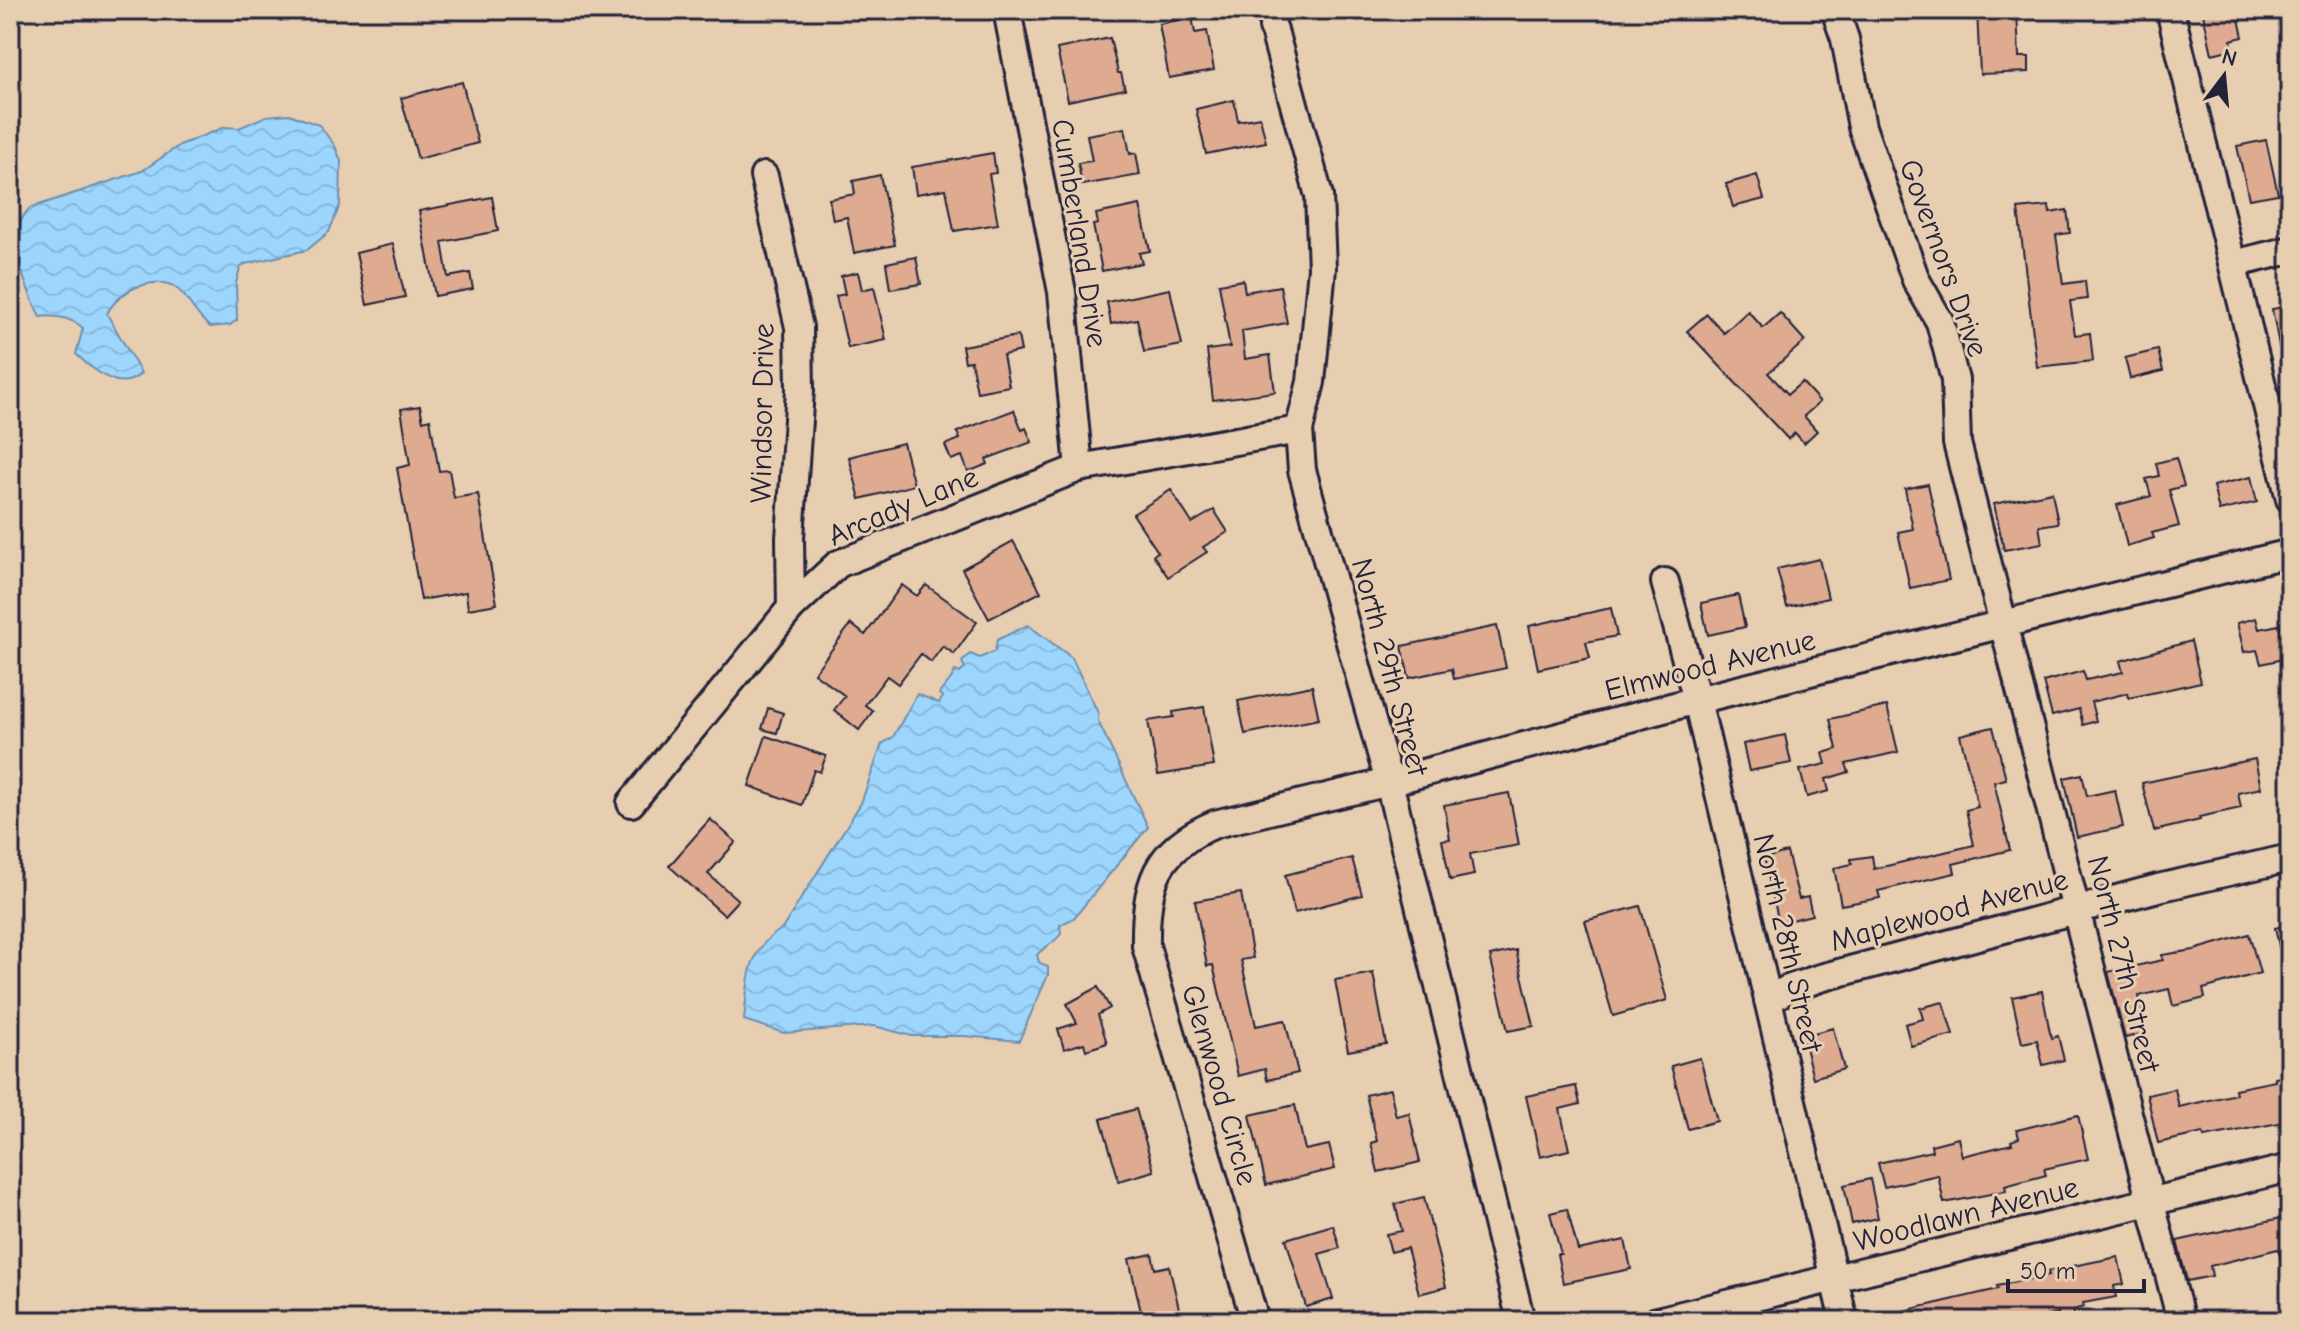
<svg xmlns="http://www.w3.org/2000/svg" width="2300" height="1331" font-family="'Comic Neue',sans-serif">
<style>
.water{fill:url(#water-waves);stroke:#6c8eaf;stroke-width:2}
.building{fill:#deab91;stroke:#22223b;stroke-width:2}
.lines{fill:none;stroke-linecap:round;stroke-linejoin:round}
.minor-casing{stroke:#22223b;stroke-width:32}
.minor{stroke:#e8ceb0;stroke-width:26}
.labels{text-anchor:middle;stroke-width:6;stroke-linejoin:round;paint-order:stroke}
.street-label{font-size:30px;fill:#22223b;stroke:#e8ceb0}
</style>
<defs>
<pattern id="water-waves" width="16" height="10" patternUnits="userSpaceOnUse" patternTransform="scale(2)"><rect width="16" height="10" fill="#9dd6fd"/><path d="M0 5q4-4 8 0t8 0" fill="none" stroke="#87b7da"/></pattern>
</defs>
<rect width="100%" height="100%" fill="#e8ceb0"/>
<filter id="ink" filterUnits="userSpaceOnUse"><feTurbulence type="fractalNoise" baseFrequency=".0125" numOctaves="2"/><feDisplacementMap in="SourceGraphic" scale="16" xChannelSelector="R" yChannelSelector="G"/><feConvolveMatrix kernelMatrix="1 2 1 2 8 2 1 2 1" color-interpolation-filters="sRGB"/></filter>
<g filter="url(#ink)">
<g class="water">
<path d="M289,114L319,125L335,146L341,161L340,205L329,232L307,250L245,264L240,268L236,283L237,320L230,325L210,327C183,305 185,272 140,286C127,290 113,301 107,314L141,373C121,395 92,369 76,354L83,328C71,318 55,315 40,317C26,285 1,237 30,208L142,171L180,145L225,127L239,128L266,116Z"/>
<path d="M1028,625L1072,658L1098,713V721L1148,827L1074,918L1060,925L1061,934C1053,944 1044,947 1037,955L1039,962L1048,967V975L1019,1041L964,1036H912L874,1026L784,1033L744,1020C748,983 746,949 782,929L861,803L882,744L893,737L917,694L939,703L943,697L939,694C945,685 952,680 955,671L960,673L965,668L962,662L970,654L980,658L995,651L997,640Z"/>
</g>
<g class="building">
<polygon points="1977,10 2017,10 2019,57 2029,57 2029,72 1980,74"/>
<polygon points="2218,10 2237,10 2243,37 2231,40 2233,49 2212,54 2203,13"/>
<polygon points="1192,17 1195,33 1207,31 1214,70 1169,78 1159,24"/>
<polygon points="1110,38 1118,73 1121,73 1125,89 1068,101 1057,49"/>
<polygon points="462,82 478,143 418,159 401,98"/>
<polygon points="1234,100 1238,121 1260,117 1266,142 1206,154 1196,109"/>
<polygon points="1125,128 1130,154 1136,153 1140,175 1082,185 1078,163 1092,161 1087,135"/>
<polygon points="2266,140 2278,194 2249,199 2237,146"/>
<polygon points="993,153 996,173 989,174 998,224 954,231 946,189 916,194 912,167"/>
<polygon points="880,175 895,245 854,253 847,217 833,220 829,199 855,194 853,181"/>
<polygon points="1757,175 1764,199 1733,207 1726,184"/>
<polygon points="492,197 498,231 442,242 448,277 470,273 473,289 435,296 419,211"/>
<polygon points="1140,205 1150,251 1139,253 1142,263 1102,271 1093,225 1098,224 1096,214"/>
<polygon points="2049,206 2050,213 2067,210 2070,233 2056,235 2063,284 2085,281 2087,299 2070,301 2075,335 2090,333 2093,361 2037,367 2018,209"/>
<polygon points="393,244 405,297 367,305 356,253"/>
<polygon points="916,257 921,284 890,289 886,263"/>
<polygon points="858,272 862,290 874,287 886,340 848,348 836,296 845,294 841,276"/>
<polygon points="1243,280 1245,292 1280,286 1287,323 1242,331 1245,359 1270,355 1275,392 1213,400 1207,350 1230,347 1219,284"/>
<polygon points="1170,289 1182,345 1144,352 1137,319 1111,324 1107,302"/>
<polygon points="2290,306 2290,366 2283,366 2272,309"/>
<polygon points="1748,311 1763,328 1780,313 1805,341 1768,373 1788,394 1802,382 1820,402 1804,416 1817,431 1804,443 1795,433 1788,439 1687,331 1707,314 1724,333"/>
<polygon points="1018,336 1021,351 1003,355 1009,386 977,392 971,361 965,362 962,346"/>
<polygon points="2158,350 2163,371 2130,379 2125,358"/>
<polygon points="420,406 423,421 430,419 439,471 449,470 454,498 478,494 497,604 468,609 466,592 421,600 397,468 410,465 401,409"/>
<polygon points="1014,410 1022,430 1026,428 1032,442 986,459 988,464 968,472 962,456 951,460 945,445 960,439 957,432"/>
<polygon points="903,443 914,485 860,499 849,457"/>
<polygon points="2176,458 2184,486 2169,490 2179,526 2152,533 2154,538 2127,546 2117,505 2151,496 2146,479 2159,476 2156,463"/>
<polygon points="2251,477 2257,502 2219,511 2213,486"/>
<polygon points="1928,484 1949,580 1910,588 1898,532 1913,529 1905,489"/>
<polygon points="1171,490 1192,523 1214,510 1228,532 1203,547 1207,552 1168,577 1153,555 1158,552 1133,514"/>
<polygon points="2052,492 2058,523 2039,526 2042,543 2004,550 1994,504"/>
<polygon points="1013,541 1041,592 989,619 962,569"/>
<polygon points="1819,559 1828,598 1787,607 1777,569"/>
<polygon points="902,585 917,596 926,585 977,622 954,654 943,646 931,662 921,654 898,684 887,676 865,705 873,711 859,730 834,710 845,696 814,673 851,624 865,635"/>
<polygon points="1738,595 1745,627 1708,635 1701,603"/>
<polygon points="1611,608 1617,636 1586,642 1590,658 1538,669 1529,626"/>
<polygon points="2256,618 2259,629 2279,625 2287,658 2261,664 2257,650 2244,652 2237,623"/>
<polygon points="1497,626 1506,668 1454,679 1452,669 1409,678 1402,646"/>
<polygon points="2191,641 2201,682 2129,698 2128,693 2091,702 2096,721 2083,725 2079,709 2052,716 2043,682 2083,671 2086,680 2123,672 2120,661"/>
<polygon points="1312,686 1319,719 1245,734 1238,701"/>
<polygon points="1887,706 1898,752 1846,764 1849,772 1826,779 1829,791 1807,797 1800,770 1826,764 1823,753 1837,749 1830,719"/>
<polygon points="1204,707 1214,766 1158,775 1148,721 1174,717 1173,712"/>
<polygon points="768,708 783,713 777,733 762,729"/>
<polygon points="1993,727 2006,779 1994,782 2010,850 1953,864 1955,873 1878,891 1880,898 1841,905 1834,868 1852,864 1851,859 1872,856 1874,869 1974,845 1966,810 1978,807 1960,735"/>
<polygon points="1785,735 1791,763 1749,771 1743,744"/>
<polygon points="766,736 826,756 820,772 814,770 802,805 749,786"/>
<polygon points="2255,759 2261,788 2238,793 2241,808 2199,817 2200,820 2154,831 2142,783"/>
<polygon points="2082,774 2087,796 2115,790 2123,827 2077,837 2064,778"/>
<polygon points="1509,793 1519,845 1470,854 1474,875 1450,880 1442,840 1450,839 1444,805"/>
<polygon points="710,819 736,842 708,874 738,900 724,915 669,866"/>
<polygon points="1787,852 1799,899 1808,897 1812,915 1779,923 1764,858"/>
<polygon points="1352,858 1362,895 1295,913 1285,875"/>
<polygon points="1241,893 1253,958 1241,960 1256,1026 1285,1020 1298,1073 1267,1080 1265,1069 1238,1076 1213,965 1207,966 1195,901"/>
<polygon points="1640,906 1667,1000 1613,1016 1585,921"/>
<polygon points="2290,924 2290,967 2284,968 2275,928"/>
<polygon points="2249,934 2260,973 2203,989 2205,998 2173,1006 2169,989 2139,996 2147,1033 2125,1038 2108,972 2163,960 2162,955 2194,950"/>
<polygon points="1516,950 1534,1026 1508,1031 1490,956"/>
<polygon points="1373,973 1386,1044 1348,1051 1335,980"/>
<polygon points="1098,987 1110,1008 1098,1015 1107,1043 1086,1050 1084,1043 1064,1049 1058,1029 1077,1023 1067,1004"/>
<polygon points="2042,991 2051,1038 2058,1036 2064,1060 2043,1065 2037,1040 2022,1043 2012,997"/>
<polygon points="1943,1002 1953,1035 1911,1046 1905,1024 1923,1019 1920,1008"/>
<polygon points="1833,1028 1844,1069 1813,1078 1802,1036"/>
<polygon points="1700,1058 1717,1121 1688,1129 1671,1066"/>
<polygon points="2290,1075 2290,1121 2204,1137 2203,1133 2158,1143 2147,1095 2175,1089 2179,1107 2236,1094 2235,1089 2275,1081 2275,1078"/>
<polygon points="1576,1086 1580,1104 1560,1109 1569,1150 1540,1157 1526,1096"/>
<polygon points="1390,1089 1396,1116 1409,1113 1420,1162 1378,1172 1371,1143 1377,1141 1366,1095"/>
<polygon points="1295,1105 1305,1150 1329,1145 1335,1169 1266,1185 1250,1115"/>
<polygon points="1136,1109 1154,1171 1119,1181 1101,1119"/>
<polygon points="2078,1115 2088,1159 2044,1169 2046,1175 2005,1186 2006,1191 1944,1203 1938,1175 1884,1187 1878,1163 1932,1151 1931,1145 1958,1138 1962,1156 2012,1144 2011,1141 2019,1138 2017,1130"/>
<polygon points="1870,1179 1878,1218 1852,1224 1844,1185"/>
<polygon points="1424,1197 1446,1287 1419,1294 1407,1248 1391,1252 1386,1234 1402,1231 1395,1204"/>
<polygon points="1567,1209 1578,1250 1625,1240 1631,1269 1563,1283 1557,1254 1561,1254 1550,1213"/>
<polygon points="2290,1216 2290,1275 2286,1276 2278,1249 2210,1266 2212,1276 2187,1281 2177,1241"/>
<polygon points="1333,1225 1340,1248 1319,1254 1333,1299 1306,1307 1286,1239"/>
<polygon points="1152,1254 1155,1269 1169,1266 1182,1321 1143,1321 1129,1259"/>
<polygon points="2118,1257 2124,1284 2114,1286 2116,1297 2083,1303 2084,1307 2073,1310 2076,1321 2060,1321 2058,1313 2026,1321 1887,1321 1886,1315 1998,1289 1997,1286 2049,1275 2048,1271"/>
</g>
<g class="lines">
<defs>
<g id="minor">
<polyline points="1007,10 1062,292 1079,468"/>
<polyline points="1835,10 1845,39 1862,127 1916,280 1940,322 1955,380 1957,443 2181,1321"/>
<polyline points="2170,10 2290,499"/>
<polyline points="1273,27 1319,196 1322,268 1311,382 1299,430 1302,470 1389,782 1521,1321"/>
<polyline points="764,176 799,327 800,390 790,538 791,608"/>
<polyline points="2233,264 2290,250"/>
<polyline points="1665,582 1697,700 1844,1321"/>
<polyline points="631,803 791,608 838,564 1079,468 1299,430"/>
<polyline points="1768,1000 1788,989 1820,978 2158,888 2290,858"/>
<path d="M1255,1321L1146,946C1145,885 1155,849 1215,824L1389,782L1697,700L2290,553"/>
<polyline points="1657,1321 2290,1168"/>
</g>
</defs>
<use href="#minor" class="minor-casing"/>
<use href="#minor" class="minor"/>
</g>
</g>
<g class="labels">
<g class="street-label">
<text transform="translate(1080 233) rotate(81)" y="10">Cumberland Drive</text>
<text transform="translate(1944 258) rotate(70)" y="10">Governors Drive</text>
<text transform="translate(762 413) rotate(-89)" y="10">Windsor Drive</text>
<text transform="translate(903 506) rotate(-23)" y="10">Arcady Lane</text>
<text transform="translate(1710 665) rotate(-14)" y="10">Elmwood Avenue</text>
<text transform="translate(1390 667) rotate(75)" y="10">North 29th Street</text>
<text transform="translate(1949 910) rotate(-15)" y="10">Maplewood Avenue</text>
<text transform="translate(1788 943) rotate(77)" y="10">North 28th Street</text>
<text transform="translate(2124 964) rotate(76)" y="10">North 27th Street</text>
<text transform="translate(1220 1085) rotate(74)" y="10">Glenwood Circle</text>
<text transform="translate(1966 1214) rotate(-14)" y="10">Woodlawn Avenue</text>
</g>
</g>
<rect width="2300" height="1331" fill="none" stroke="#e8ceb0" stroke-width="40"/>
<rect x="20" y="20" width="2260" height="1291" fill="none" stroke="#22223b" stroke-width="3" filter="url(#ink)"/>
<g transform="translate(2224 76) rotate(16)" stroke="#e8ceb0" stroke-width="6" paint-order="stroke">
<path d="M0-6L14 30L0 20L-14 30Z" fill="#22223b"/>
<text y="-12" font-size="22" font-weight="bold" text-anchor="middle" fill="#22223b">N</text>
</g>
<path d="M2008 1279v12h136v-12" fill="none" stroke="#22223b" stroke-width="4"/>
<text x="2020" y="1279" font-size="24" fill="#22223b" stroke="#e8ceb0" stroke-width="6" paint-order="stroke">50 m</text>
</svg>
